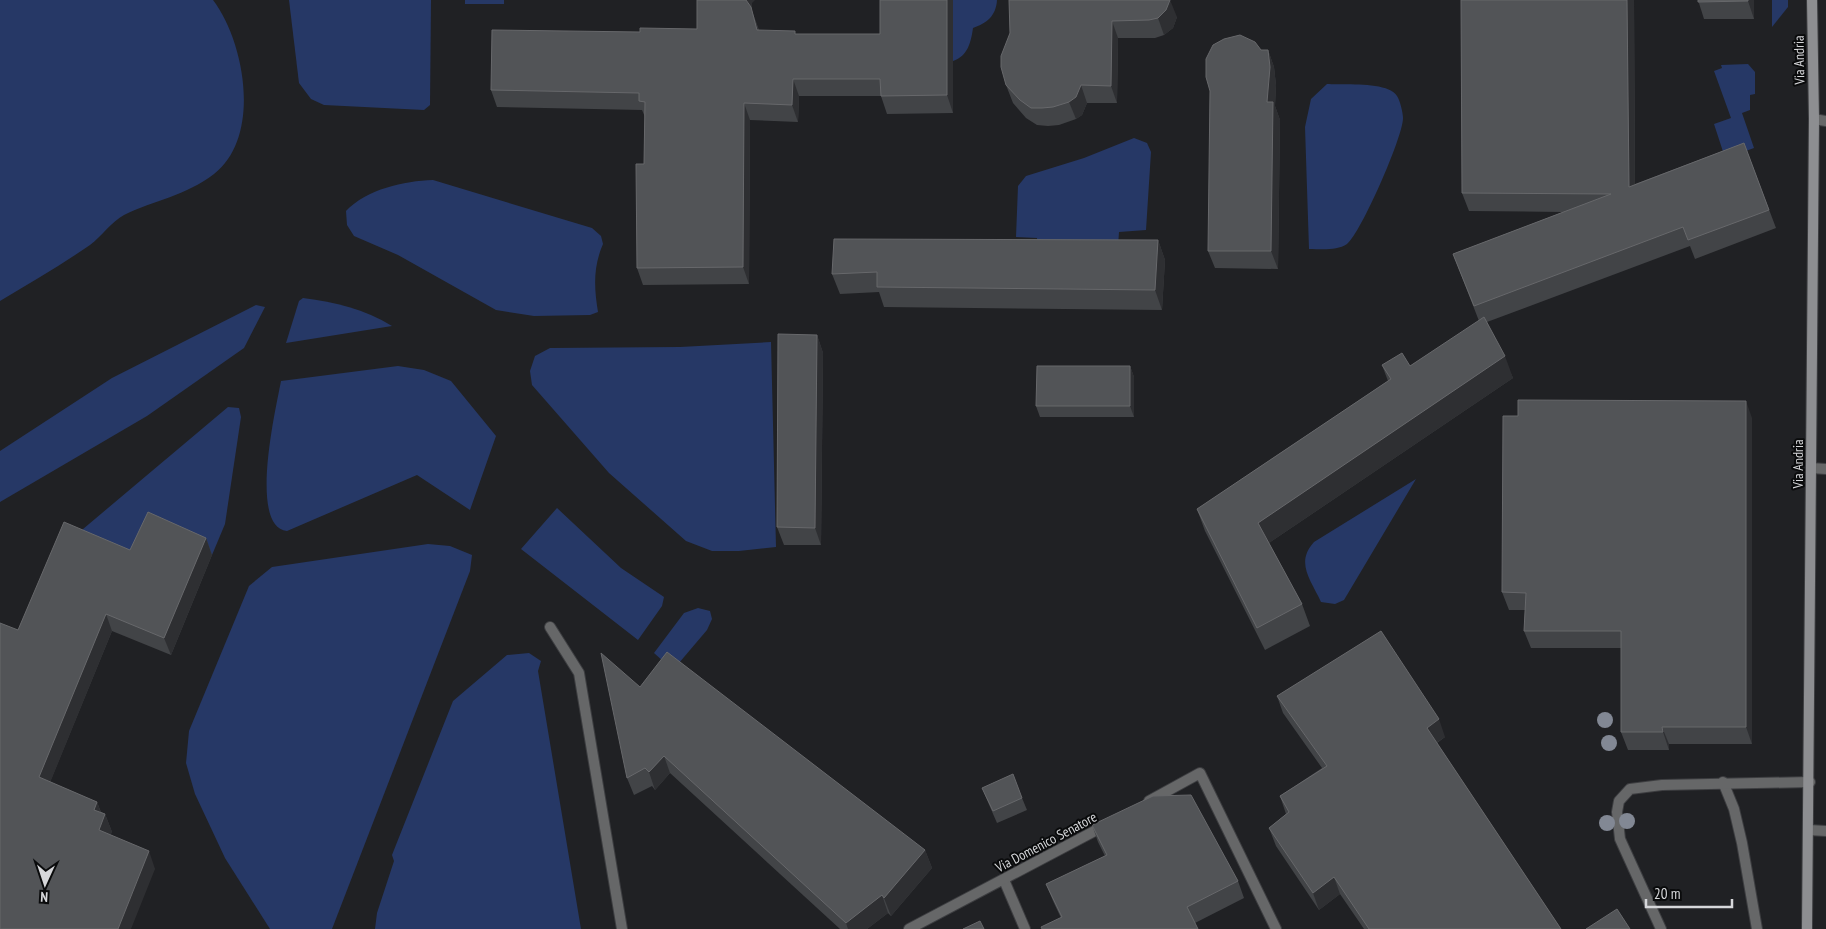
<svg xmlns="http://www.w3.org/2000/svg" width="1826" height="929" font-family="'PT Sans Narrow',sans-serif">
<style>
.green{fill:#263866}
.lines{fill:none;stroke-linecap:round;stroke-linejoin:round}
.service-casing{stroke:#3d3e41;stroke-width:12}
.minor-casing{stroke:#3d3e41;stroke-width:12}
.secondary-casing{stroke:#3d3e41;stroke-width:12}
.service{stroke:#666768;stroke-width:10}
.minor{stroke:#666768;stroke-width:10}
.secondary{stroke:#8d8e91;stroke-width:10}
.tree{fill:#828894}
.wall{fill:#424447}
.shaded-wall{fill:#2e2f32}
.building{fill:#525457;stroke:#67686b}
.labels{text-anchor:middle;stroke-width:4;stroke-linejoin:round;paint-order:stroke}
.street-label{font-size:14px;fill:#d6d7da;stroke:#0a0b0c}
</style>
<rect width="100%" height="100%" fill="#202124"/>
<g class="green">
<path d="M0,0H213C245,42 262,137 214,174C185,196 155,200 124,215C111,222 102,236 90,245C61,265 30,283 0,301Z"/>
<polygon points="289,0 431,0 430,105 424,110 324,105 311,99 299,83"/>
<rect x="465" y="0" width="39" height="4"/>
<path d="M953,0H997C996,16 987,23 973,28C971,42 968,56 953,61Z"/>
<polygon points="1772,0 1788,0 1788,7 1772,27"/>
<polygon points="1748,64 1755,72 1755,94 1750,95 1750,110 1742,113 1754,148 1732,156 1729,170 1714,124 1731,118 1714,71 1722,68 1721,65"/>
<path d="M1327,84C1343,85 1388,81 1397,96C1400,100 1403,113 1403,118C1403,137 1361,233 1347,244C1337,251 1321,249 1309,249L1305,127L1311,99Z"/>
<polygon points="1134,138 1147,143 1151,152 1146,230 1119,232 1117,260 1036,260 1037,238 1016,237 1018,186 1026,176 1084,158"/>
<path d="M433,180L592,228L601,236L603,244C593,267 594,288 598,312L590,315L534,316L496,310L398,255L354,236L347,225L346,211C367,189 404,181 433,180Z"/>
<path d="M303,298C336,302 364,309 392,326L286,343L299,301Z"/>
<polygon points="256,305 265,307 244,348 147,416 0,502 0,451 112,378"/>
<polygon points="771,342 776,547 739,551 712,551 686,541 609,473 532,385 530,371 535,356 550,348 680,347"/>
<path d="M398,366L424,370L451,381L496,436L470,510L417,475L287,531C248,527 276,408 281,381Z"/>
<polygon points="228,407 239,408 241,417 225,524 212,555 136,568 70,540"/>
<path d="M1416,479L1344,600L1335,604L1321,602C1311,580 1295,563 1314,542Z"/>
<polygon points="557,508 621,568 664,597 662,606 638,640 521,549"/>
<polygon points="428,544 450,546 472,555 470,571 332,929 270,929 225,858 195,794 186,763 189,731 249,586 272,567"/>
<polygon points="698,608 710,611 712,619 707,630 673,670 654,653 684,613"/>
<polygon points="529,653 541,661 538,671 581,929 375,929 377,913 394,861 392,855 453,701 507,655"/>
</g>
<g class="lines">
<defs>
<g id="service">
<polyline points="1723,782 1734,809 1742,843 1757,929"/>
<polyline points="1661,929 1620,839 1617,812 1619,801 1630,789 1662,785 1810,782"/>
</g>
<g id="minor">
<polyline points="1814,119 1826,121"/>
<polyline points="1811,468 1826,469"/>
<polyline points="550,627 579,673 622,929"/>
<polyline points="1149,801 1200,773 1276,929"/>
<polyline points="1809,830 1826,831"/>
<polyline points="1004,880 1025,929"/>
<polyline points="909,929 1106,825"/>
</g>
<polyline id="secondary" points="1807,929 1814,119 1812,0"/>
</defs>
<use href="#service" class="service-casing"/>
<use href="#minor" class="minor-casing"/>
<use href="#secondary" class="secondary-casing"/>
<use href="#service" class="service"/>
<use href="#minor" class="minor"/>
<use href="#secondary" class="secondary"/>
</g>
<g class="tree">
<circle cx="1605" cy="720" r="8"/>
<circle cx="1609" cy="743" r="8"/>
<circle cx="1627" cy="821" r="8"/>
<circle cx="1607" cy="823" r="8"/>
</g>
<g class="wall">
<polygon points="953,0 953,113 887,114 881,96 799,96 798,122 750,120 749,284 643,285 637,268 644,164 645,117 642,110 497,107 491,90 640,32 697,29 752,3 752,11 759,30 796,34 880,34"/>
<polygon points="1009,0 1177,17 1173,28 1164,35 1155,38 1118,38 1117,103 1087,103 1082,115 1076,119 1059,125 1048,126 1037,125 1026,118 1013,103 1006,85 1010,33"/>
<polygon points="1461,0 1634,0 1635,184 1744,143 1776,228 1695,259 1690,246 1487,322 1513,378 1269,543 1302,604 1310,626 1265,650 1205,531 1197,509 1388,381 1382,365 1410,366 1479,321 1453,254 1563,212 1469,211 1462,193"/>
<polygon points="1698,0 1754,0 1754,19 1704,19"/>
<polygon points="1261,50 1268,50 1274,67 1276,85 1275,106 1280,120 1278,269 1215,268 1208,251"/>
<polygon points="1158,240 1165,260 1162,310 884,307 879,292 840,294 832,274"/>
<polygon points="817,335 823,353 821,545 784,545 777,527"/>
<polygon points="1130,366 1134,377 1134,417 1040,417 1036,406"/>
<polygon points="1752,418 1752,744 1669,744 1669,750 1628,750 1621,732 1621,648 1531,648 1524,631 1525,610 1509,610 1502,592"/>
<polygon points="206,538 212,555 171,655 112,631 50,782 97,802 101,812 105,814 112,832 110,834 155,869 0,929 18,630 130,550"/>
<polygon points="640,687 925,850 932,868 891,916 888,913 867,929 840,929 670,773 655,790 652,786 634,795 627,778"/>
<polygon points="1277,696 1445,737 1437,743 1561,929 1364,929 1340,894 1319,910 1276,846 1269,828 1286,814 1280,796 1322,768 1283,713"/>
<polygon points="982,788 1022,798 1027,810 997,823 987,800"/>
<polygon points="1092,825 1238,881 1244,898 1195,923 1061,918 1053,901 1046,884 1105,856 1098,842"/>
</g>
<g class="shaded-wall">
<polygon points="746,0 755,0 752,3 752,11 764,47"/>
<polygon points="947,0 953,0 953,113 947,95"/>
<polygon points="1170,0 1177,17 1173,28 1164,35 1158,18"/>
<polygon points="1627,0 1634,0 1635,205 1629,187"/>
<polygon points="1748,0 1754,0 1754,19 1748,1"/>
<polygon points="1112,21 1118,38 1117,103 1111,86"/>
<polygon points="1268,50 1274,67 1276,85 1275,106 1280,120 1278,269 1271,251 1267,102"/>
<polygon points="793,79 799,96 798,122 792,105"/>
<polygon points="1081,85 1087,103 1082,115 1076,119 1069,102"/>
<polygon points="744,103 750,120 749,284 743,267"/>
<polygon points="1158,240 1165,260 1162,310 1155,290"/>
<polygon points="817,335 823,353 821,545 815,528"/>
<polygon points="1505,356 1513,378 1266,545 1258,523"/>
<polygon points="1130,366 1134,377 1134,417 1130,406"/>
<polygon points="1746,401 1752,418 1752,744 1746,727"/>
<polygon points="206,538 212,555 171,655 164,638"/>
<polygon points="106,614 112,631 45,795 39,777"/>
<polygon points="1439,719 1445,737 1433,745 1427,728"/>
<polygon points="1662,727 1669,744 1669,750 1663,732"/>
<polygon points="664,756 670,773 655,790 649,772"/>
<polygon points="97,802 103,819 105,814 112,832 106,847 99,830 94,810"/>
<polygon points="925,850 932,868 891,916 884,898"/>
<polygon points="149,851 155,869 131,929 118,929"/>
<polygon points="1334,877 1340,894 1319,910 1313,893"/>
<polygon points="882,895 888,913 867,929 848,929 846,923"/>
</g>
<g class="building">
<polygon points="697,0 746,0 751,7 757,30 795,31 795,34 880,34 880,0 947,0 947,95 881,96 880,79 793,79 792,105 744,103 743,267 637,268 636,164 644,164 645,102 639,101 639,93 491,90 492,30 640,32 640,28 697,29"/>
<polygon points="1009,0 1170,0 1166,10 1158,18 1149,20 1112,21 1111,86 1081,85 1076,97 1069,102 1053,107 1042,108 1031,108 1020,100 1006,85 1001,67 1001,56 1010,33"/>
<polygon points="1461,0 1627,0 1629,187 1744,143 1769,210 1688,240 1683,227 1474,306 1453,254 1611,194 1462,193"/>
<polygon points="1698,0 1748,0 1748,1 1698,2"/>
<polygon points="1240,35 1255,42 1261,50 1268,50 1270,67 1267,102 1273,102 1271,251 1208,251 1210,91 1206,77 1206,59 1213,45 1224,39"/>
<polygon points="834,239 1158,240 1155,290 877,287 877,272 832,274"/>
<polygon points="1484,317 1505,356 1258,523 1302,604 1257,628 1197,509 1391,379 1382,365 1402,353 1410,366"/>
<polygon points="778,334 817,335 815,528 777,527"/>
<polygon points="1037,366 1130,366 1130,406 1036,406"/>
<polygon points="1518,400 1746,401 1746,727 1662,727 1663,732 1621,732 1621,631 1524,631 1526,593 1502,592 1503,416 1518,416"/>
<polygon points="148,512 206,538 164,638 106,614 39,777 97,802 94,810 105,814 99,830 149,851 118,929 0,929 0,623 18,630 64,522 130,550"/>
<polygon points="1381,631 1439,719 1427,728 1561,929 1369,929 1334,877 1313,893 1269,828 1289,812 1280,796 1327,766 1277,696"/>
<polygon points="667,652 925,850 884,898 882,895 846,923 664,756 649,772 645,768 627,778 601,653 640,687"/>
<polygon points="1013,774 1022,798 993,811 982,788"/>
<polygon points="1191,795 1238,881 1187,907 1198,929 1042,929 1041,927 1062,917 1046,884 1107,855 1092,825 1153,796"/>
<polygon points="1617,909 1630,929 1586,929"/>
<polygon points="980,921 984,929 963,929"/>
</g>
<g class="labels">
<g class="street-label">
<text transform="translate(1799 60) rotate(-91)" y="5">Via Andria</text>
<text transform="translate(1798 464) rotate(-90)" y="5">Via Andria</text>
<text transform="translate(1046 842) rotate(-28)" y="5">Via Domenico Senatore</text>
</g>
</g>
<g transform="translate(45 884) rotate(183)" stroke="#0a0b0c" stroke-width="4" paint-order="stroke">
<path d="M0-4L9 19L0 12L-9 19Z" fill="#d6d7da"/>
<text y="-8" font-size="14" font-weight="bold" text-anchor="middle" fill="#d6d7da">N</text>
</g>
<path d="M1646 899v8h86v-8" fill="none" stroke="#d6d7da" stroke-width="2.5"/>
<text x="1654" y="899" font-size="15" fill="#d6d7da" stroke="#0a0b0c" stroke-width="4" paint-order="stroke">20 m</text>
</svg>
